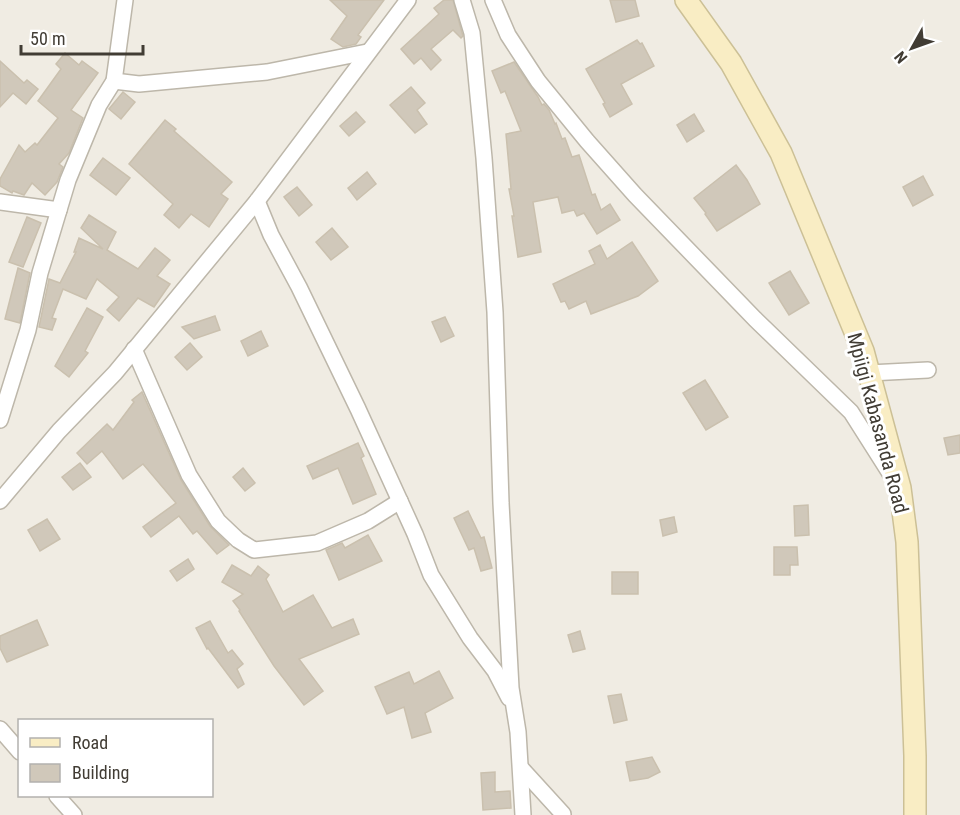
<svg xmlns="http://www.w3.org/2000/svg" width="960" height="815" font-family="'Roboto Condensed',sans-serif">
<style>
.building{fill:#d0c8ba;stroke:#cac0ae;stroke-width:1.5}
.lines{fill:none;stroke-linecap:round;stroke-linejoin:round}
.minor-casing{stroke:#bdb7aa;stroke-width:18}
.secondary-casing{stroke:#ccc096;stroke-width:24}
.minor{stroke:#fff;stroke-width:15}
.secondary{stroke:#f9edc4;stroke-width:21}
.labels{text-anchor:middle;stroke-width:6;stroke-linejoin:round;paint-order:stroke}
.street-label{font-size:20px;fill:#413c34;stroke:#fff}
</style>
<rect width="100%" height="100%" fill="#f0ece3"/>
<g class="building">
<polygon points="330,0 384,0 358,35 361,37 356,44 343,47 331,39 347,16"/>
<polygon points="444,0 453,0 463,36 461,38 453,30 431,49 441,60 431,70 421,58 414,64 401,49 439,14 434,8"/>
<polygon points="610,0 635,0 639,16 616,22"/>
<polygon points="637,40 640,44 642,43 654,66 621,84 632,104 610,117 603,104 605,103 586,69"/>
<polygon points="65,53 79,65 82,61 98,73 71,110 83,118 69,153 59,164 63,167 57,182 45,195 32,183 24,195 13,191 12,193 0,186 0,179 19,145 25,152 35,143 37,145 58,118 38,101 61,69 56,64"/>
<polygon points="0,61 24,83 27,80 38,89 26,104 13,93 0,107"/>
<polygon points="514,62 538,97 542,105 544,104 549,110 555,124 556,123 562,139 565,138 572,157 579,155 592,195 595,194 601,210 610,204 620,220 597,234 584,213 577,216 574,210 562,213 558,197 533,202 541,252 518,257 512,216 514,216 509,189 511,189 506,134 521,131 505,91 501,93 492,71"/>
<polygon points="411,87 425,103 417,110 427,124 415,133 390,105"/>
<polygon points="123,92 135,102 121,119 109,109"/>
<polygon points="356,112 365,122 349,136 340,126"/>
<polygon points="694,114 704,131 687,142 677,125"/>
<polygon points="165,120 176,129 174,131 232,182 221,194 228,199 209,227 191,214 179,228 164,215 173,204 129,164"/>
<polygon points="103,158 130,178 116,195 90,175"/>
<polygon points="736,165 747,180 760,204 717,231 705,214 706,213 694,198"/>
<polygon points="367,172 376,184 357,200 348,188"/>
<polygon points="923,176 933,195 913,206 903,187"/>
<polygon points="297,187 312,205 299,216 284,197"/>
<polygon points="89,215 116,232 107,250 138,269 155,248 170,260 157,276 170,284 154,307 138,298 119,321 107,310 119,297 97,279 86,299 63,289 52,318 56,319 52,330 39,327 49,279 60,283 76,252 74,252 79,238 103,249 81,228"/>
<polygon points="27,217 41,223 23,267 9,262"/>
<polygon points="332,228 348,247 331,260 316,242"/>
<polygon points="632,242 658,281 638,296 591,314 586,301 569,309 565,301 561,302 553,284 595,264 589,251 600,245 607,259"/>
<polygon points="18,268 30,273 20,323 5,319"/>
<polygon points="790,271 809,303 789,315 769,283"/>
<polygon points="87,308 103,317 85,351 88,353 69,377 55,366"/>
<polygon points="215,316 220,330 194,339 182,327"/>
<polygon points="445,317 454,336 441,342 432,322"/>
<polygon points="261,331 268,346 248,356 241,341"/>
<polygon points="190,343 202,357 187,370 175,357"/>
<polygon points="705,380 728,417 706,430 683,393"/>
<polygon points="142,392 181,480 210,526 229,545 217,554 197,531 193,534 179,516 151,537 143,527 176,503 143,464 123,479 102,451 87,464 77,453 107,424 113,430 134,402 132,400"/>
<polygon points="960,435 960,453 948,455 944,438"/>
<polygon points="358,443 364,456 361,458 376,494 353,504 338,468 313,479 307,466"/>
<polygon points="80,463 91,477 73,490 62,477"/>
<polygon points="243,468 255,483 245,491 233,477"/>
<polygon points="808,505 809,535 795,536 794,506"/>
<polygon points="468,511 481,538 484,537 492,568 481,571 474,548 469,550 454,518"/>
<polygon points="674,517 677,532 663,536 660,520"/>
<polygon points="47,519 60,539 40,551 28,530"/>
<polygon points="368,535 382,561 339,580 326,550 342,543 345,548"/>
<polygon points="774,547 797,547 798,565 790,565 790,575 774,575"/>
<polygon points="188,559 194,569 177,581 170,571"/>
<polygon points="232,565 251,576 258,566 269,575 266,579 283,612 313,595 332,628 353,619 359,634 299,659 323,691 304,705 274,666 239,611 240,610 233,601 243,594 222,582"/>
<rect x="612" y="572" width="26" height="22"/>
<polygon points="37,620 48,645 7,662 0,648 0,636"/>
<polygon points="210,621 228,653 232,650 243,664 237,669 244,684 238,688 208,648 207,649 196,628"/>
<polygon points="580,631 585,649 573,652 568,635"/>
<polygon points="439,671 453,698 425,713 431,732 412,738 404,707 387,714 375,687 409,672 414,684"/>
<polygon points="621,694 627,720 614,723 608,696"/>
<polygon points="652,757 660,772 648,778 630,781 626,762"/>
<polygon points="495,772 495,792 510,791 511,808 483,810 481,773"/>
</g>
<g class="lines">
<defs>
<g id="minor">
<polyline points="462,0 472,33 484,158 495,312 501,503 511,688 518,732 523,815"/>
<polyline points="493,0 508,35 538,81 587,141 635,195 755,319 851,412 891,475"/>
<polyline points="114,81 139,84 267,72 367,52"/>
<polyline points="257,201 271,235 299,287 358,409 415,534 431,575 470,638 495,671 509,698"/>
<polyline points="0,202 59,210"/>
<polyline points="134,349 189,475 218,521 238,540 254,550 317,543 368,521 400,501"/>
<polyline points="869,373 928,370"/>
<polyline points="0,420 28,330 40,273 68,180 99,105 114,81 125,0"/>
<polyline points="0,501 59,431 115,373 257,201 408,0"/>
<polyline points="0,729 20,752"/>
<polyline points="521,768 563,814"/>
<polyline points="57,796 74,815"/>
</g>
<polyline id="secondary" points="686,0 731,63 781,153 863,351 900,488 907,542 915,756 915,815"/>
</defs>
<use href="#minor" class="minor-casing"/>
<use href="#secondary" class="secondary-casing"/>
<use href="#minor" class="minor"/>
<use href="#secondary" class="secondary"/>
</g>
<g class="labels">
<g class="street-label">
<text transform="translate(878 423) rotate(75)" y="7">Mpiigi Kabasanda Road</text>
</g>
</g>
<rect x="18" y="719" width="195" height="78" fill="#ffffff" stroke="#b3b1ae" stroke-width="1.5"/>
<rect x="30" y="738" width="30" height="9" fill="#f9edc4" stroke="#b3b1ae" stroke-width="1.5"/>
<text x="72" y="749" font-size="18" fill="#413c34">Road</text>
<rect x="30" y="764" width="30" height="18" fill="#d0c8ba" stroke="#b3b1ae" stroke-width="1.5"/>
<text x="72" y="779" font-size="18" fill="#413c34">Building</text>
<g transform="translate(912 48) rotate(230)" stroke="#ffffff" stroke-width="4.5" paint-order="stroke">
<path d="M0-4.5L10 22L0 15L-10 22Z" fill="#413c34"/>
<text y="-9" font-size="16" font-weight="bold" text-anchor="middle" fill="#413c34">N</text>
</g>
<path d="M21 45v9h122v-9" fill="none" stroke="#413c34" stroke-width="3"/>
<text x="30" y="45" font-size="18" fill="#413c34" stroke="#ffffff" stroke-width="4.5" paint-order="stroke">50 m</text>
</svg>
